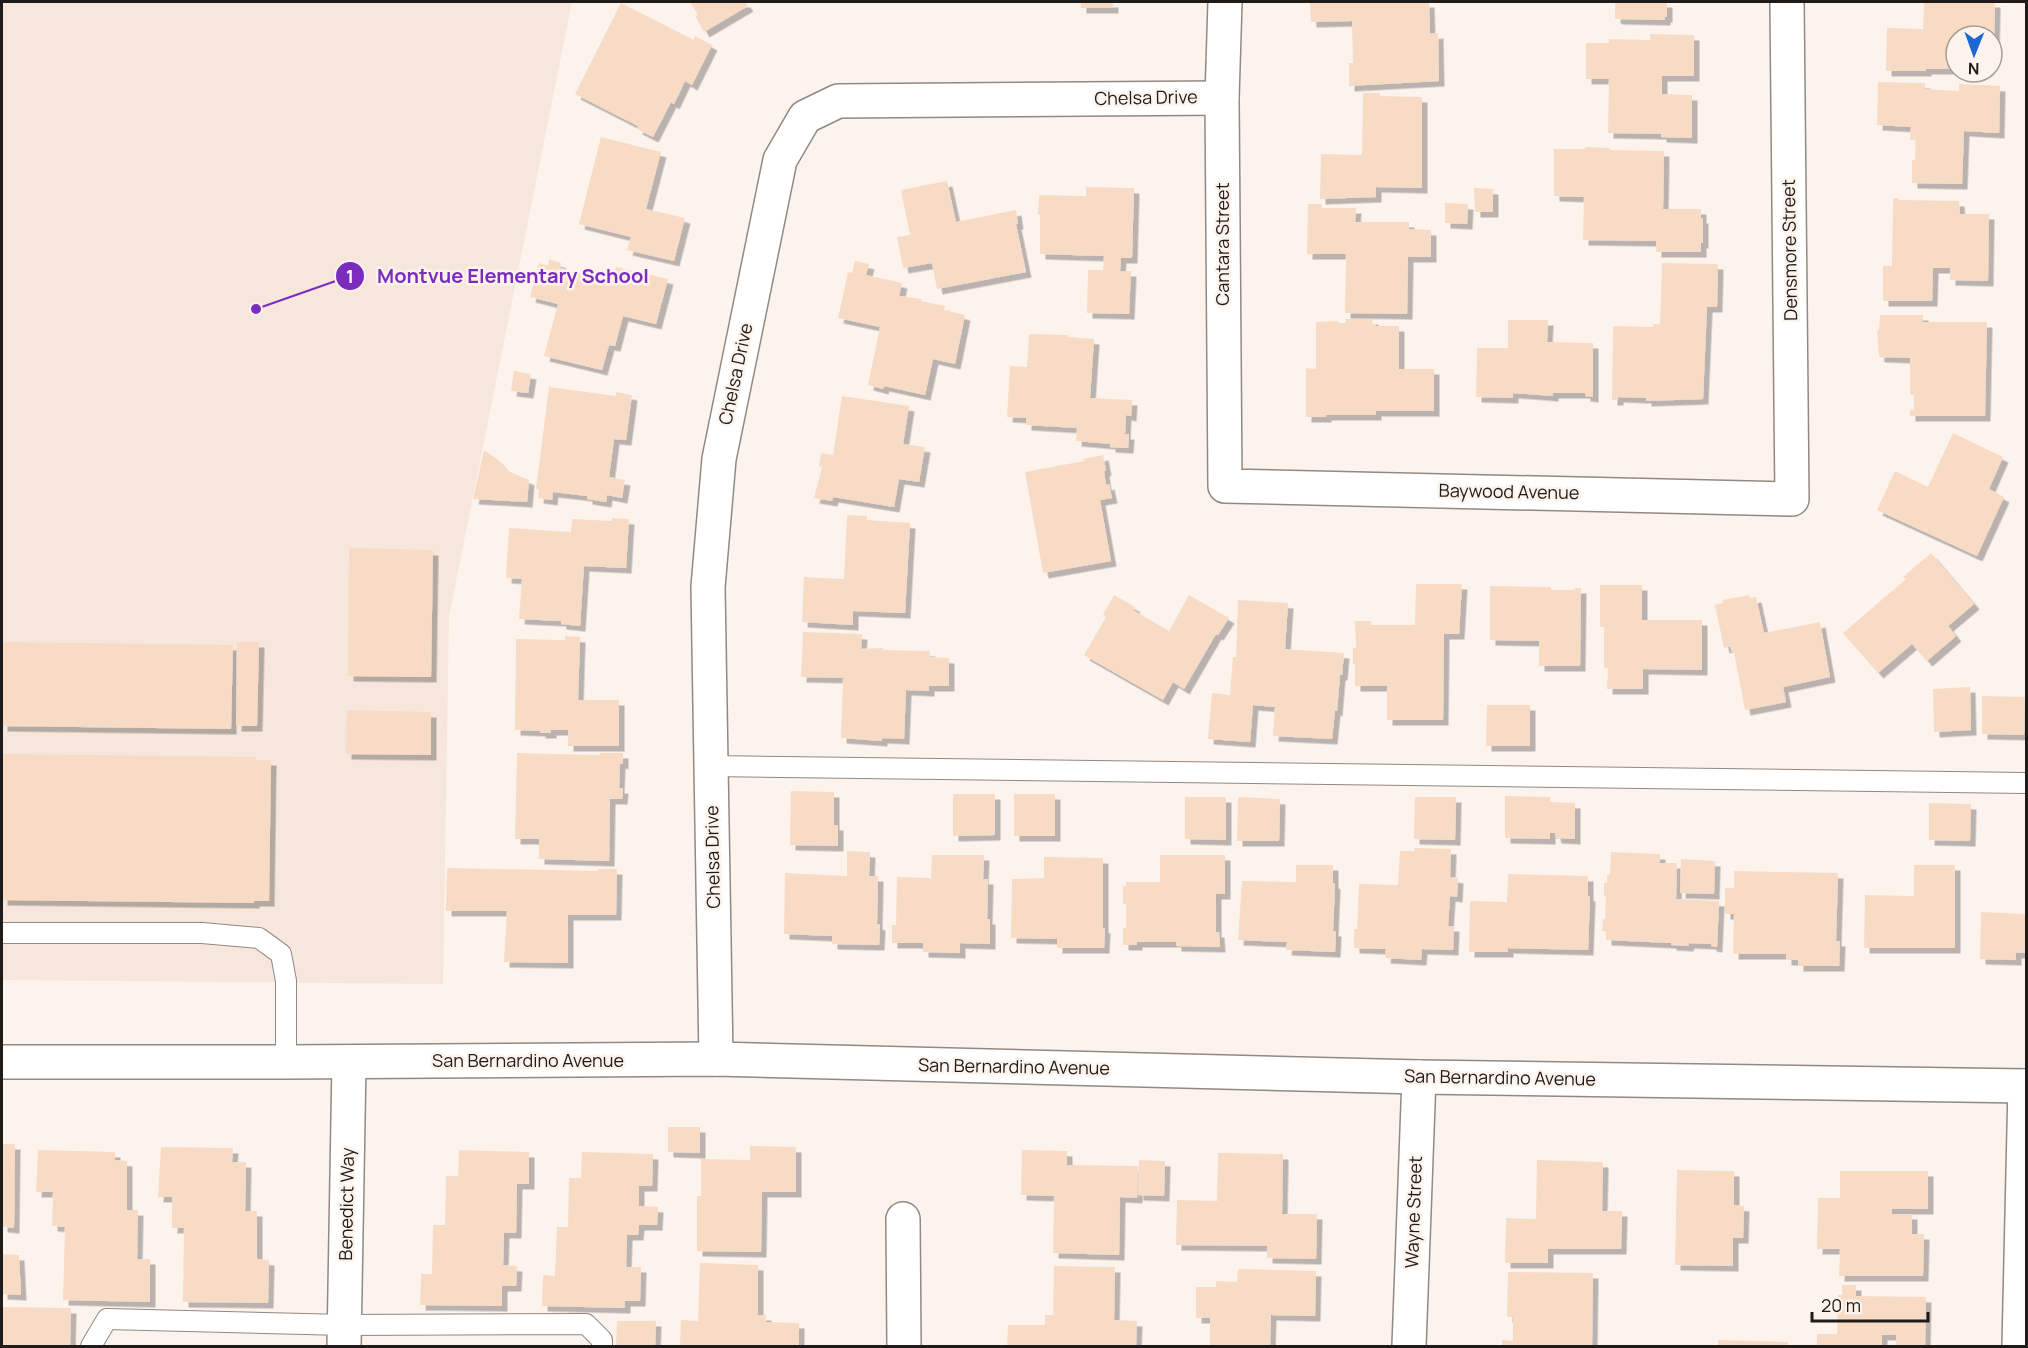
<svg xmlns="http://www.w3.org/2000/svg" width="2028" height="1348" font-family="Manrope,sans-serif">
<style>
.built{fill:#f6e6db}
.building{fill:#f8dbc5;filter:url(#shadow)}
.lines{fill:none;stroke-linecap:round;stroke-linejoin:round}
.service-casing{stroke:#918983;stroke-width:22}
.minor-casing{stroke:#918983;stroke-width:36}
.secondary-casing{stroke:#918983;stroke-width:36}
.service{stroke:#fff;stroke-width:20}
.minor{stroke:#fff;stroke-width:33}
.secondary{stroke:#fff;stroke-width:33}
.labels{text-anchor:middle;stroke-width:5;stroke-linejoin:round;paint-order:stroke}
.street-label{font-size:18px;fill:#1e1b18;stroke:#fdf3ed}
.leader{fill:none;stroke:#7b2cbf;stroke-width:2}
.callout-dot{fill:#7b2cbf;stroke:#fdf3ed;stroke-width:2}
.mark-label{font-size:18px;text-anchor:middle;font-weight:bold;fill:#fff}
.callout-label{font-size:20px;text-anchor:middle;font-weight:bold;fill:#7b2cbf;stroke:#fdf3ed;stroke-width:5;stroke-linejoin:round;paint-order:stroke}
</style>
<defs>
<filter id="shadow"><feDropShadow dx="5.5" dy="5.5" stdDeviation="0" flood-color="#0004"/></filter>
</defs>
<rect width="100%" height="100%" fill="#fdf3ed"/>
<polygon class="built" points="2,2 572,2 449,616 443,984 2,980"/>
<g class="building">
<polygon points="690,2 745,2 748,6 704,32 695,16 698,15"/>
<rect x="1081" y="2" width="32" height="6"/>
<polygon points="1310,2 1429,2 1430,34 1438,33 1439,81 1349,86 1349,63 1353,63 1352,21 1311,22"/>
<polygon points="1615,2 1667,2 1667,17 1665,17 1665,20 1618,19 1615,18"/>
<polygon points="1924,2 1995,2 1994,53 1992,53 1992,36 1956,36 1956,69 1926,69 1926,71 1886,71 1887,28 1923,29"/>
<polygon points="621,3 694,40 695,36 712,45 692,85 685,81 674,104 671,102 653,137 637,129 638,126 575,94"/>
<polygon points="1650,34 1694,35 1694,76 1662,76 1662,94 1692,95 1692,138 1661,137 1661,134 1608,133 1609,79 1586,79 1586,43 1609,43 1609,39 1650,40"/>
<polygon points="1878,82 1925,83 1925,89 1959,91 1959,84 2000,86 1999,133 1964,131 1962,184 1912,183 1912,160 1915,160 1916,140 1910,140 1911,127 1877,125"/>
<polygon points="1363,93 1380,93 1380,96 1422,97 1422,188 1376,187 1376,197 1320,199 1321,154 1362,155"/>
<polygon points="601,137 661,152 646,209 685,218 674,261 627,250 631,237 579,224"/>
<polygon points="1585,147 1610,148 1610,150 1664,151 1663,209 1701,209 1701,218 1703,218 1703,243 1701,243 1701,252 1656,252 1656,241 1583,240 1584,197 1554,196 1554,149 1585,149"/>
<polygon points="947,181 956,222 1016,210 1018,224 1016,224 1026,272 937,289 932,263 903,268 897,237 910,235 901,190"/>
<polygon points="1086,187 1134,188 1132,258 1121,258 1120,271 1131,271 1129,314 1087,313 1088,270 1103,270 1104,256 1040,254 1040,215 1038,215 1039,195 1086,196"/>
<polygon points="1474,188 1493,189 1493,212 1475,212"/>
<polygon points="1893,198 1899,198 1899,200 1959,201 1960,214 1989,214 1988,281 1950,280 1950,268 1933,268 1932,301 1883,301 1883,266 1892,266"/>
<polygon points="1445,203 1468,204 1467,224 1445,223"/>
<polygon points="1308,204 1322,204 1322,208 1356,208 1355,222 1409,222 1409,229 1431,230 1431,257 1408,257 1407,314 1345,313 1346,254 1307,254"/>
<polygon points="549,259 561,263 560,268 612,281 616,267 668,279 656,324 623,316 615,346 609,345 602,370 544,356 558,304 530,297 539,263 548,266"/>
<polygon points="855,261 869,264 866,275 902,283 899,296 922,299 921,301 945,306 944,310 965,315 955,364 933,359 925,395 884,386 883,389 868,385 880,327 838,318 848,272 852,273"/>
<polygon points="1662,263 1718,264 1717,307 1707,307 1703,399 1646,401 1646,398 1618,397 1618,400 1612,400 1613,326 1653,327 1653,324 1660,324"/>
<polygon points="1880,315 1923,315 1923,322 1987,322 1985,416 1910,416 1910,410 1914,410 1914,395 1910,395 1910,358 1879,357 1877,330 1879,330"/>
<polygon points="1346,319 1373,319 1372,324 1376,324 1376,326 1399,326 1399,369 1434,369 1434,411 1376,411 1376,415 1326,415 1326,417 1306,417 1306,368 1316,369 1316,322 1338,321 1339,323 1346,323"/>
<polygon points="1508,320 1548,320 1547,342 1593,343 1593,397 1585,396 1585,393 1553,393 1553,396 1513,393 1513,398 1476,397 1477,348 1508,348"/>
<polygon points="1029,334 1068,335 1068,337 1094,339 1090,398 1132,400 1131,416 1126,415 1125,434 1129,434 1128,448 1110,447 1110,444 1076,441 1077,428 1026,425 1026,418 1007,417 1010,366 1027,367"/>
<polygon points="514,371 531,374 528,393 511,391"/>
<polygon points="549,387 616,396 616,392 632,395 626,440 614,439 609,477 625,480 622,498 607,495 606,502 587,499 587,496 553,492 552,500 538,498 539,490 536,489"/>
<polygon points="842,396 909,406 903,444 925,447 919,482 899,479 894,507 833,497 832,501 814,498 822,467 819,466 821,453 833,455"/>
<polygon points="1953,433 2003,457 1989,489 2004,497 1977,556 1877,510 1895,471 1928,487"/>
<polygon points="484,450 497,459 508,471 529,480 527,502 473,499"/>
<polygon points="1103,455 1106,470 1104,471 1106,485 1109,484 1112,498 1100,500 1111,561 1043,573 1025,472 1084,461 1083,459"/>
<polygon points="847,515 867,516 867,520 910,523 905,613 853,611 853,625 802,622 804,577 844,579"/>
<polygon points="612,518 629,519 626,568 584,566 580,626 561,624 561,621 519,619 522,579 506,578 509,528 571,532 572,519 612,521"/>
<polygon points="349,548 433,550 431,677 348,676"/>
<polygon points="1931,553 1974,604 1948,626 1956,636 1927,661 1912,644 1878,673 1843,633 1906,579 1903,577"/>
<polygon points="1416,584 1462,584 1459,634 1444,634 1443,720 1387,720 1387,686 1355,686 1355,664 1353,664 1353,648 1356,648 1355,621 1371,621 1371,625 1415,625"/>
<polygon points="1600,585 1642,585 1642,620 1702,620 1702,670 1643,669 1643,689 1607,689 1608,668 1604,668 1604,627 1600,627"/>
<polygon points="1490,586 1551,587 1551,590 1575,590 1575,588 1581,588 1580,666 1539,666 1539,641 1490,640"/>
<polygon points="1114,595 1135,607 1133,610 1169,631 1189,595 1229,618 1218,635 1216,634 1184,689 1173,682 1163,700 1084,655 1106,617 1103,615"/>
<polygon points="1749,595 1749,598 1756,597 1764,633 1820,622 1830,677 1783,687 1786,702 1745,710 1734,652 1732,652 1730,646 1724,648 1715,605 1723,603 1723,600"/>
<polygon points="1238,600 1288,603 1285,649 1344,653 1342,675 1340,675 1337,711 1335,710 1332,739 1273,736 1275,707 1253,705 1250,742 1208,739 1212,693 1230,695 1233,657 1236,657"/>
<polygon points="803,632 862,634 861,649 883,648 883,650 930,651 930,657 949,658 949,686 929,686 929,691 906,690 904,739 882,738 882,741 841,738 843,678 801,677"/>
<polygon points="565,636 580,637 578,700 619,700 619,746 568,746 568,730 551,730 551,733 540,733 540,731 515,730 516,639 565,640"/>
<polygon points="2,642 233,645 231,729 2,726"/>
<polygon points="237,642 259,642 257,726 236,726"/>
<polygon points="1970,687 1971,730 1934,732 1933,689"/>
<polygon points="1982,696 2025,697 2024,735 1982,734"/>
<polygon points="1487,705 1530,705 1530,746 1486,746"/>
<polygon points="347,710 431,712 431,755 346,754"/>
<polygon points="517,753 600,755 600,753 623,753 623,764 620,763 619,788 623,788 622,799 610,799 609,861 539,859 539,839 515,839"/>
<polygon points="2,754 256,757 255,760 271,760 269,901 254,901 254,903 2,900"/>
<polygon points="791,791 834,792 834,825 838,825 838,846 790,845"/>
<polygon points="953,794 995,794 995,835 953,836"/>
<rect x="1014" y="794" width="41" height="42"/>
<polygon points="1505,796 1550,797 1550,802 1575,803 1575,839 1556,838 1555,833 1550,833 1550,839 1505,838"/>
<polygon points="1185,797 1226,797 1226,840 1185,839"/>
<polygon points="1238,797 1280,799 1279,841 1237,841"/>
<polygon points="1415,797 1456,797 1455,840 1414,839"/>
<polygon points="1929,803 1971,804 1970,841 1929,840"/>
<polygon points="1414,848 1451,849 1450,877 1458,878 1457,897 1450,896 1448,926 1454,926 1453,950 1422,949 1421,960 1385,958 1386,949 1354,948 1354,929 1357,929 1359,884 1398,885 1400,851 1414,851"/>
<polygon points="847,851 870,852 869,876 878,876 877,924 880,925 879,945 832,944 832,936 784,934 785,873 847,876"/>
<polygon points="1611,852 1660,854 1660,863 1677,863 1676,899 1719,901 1717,947 1711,946 1711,944 1689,943 1688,946 1671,945 1671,943 1606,940 1606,931 1602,931 1603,918 1605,919 1606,896 1604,895 1604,883 1607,883 1607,875 1610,875"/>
<polygon points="932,855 984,855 983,879 988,879 987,919 990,919 990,944 960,943 960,953 923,952 923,943 892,943 892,925 896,925 897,877 931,878"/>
<polygon points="1160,855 1225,855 1225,894 1216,894 1216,932 1219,932 1220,947 1176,946 1176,942 1137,942 1137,945 1123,945 1123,928 1126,928 1126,904 1123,904 1123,886 1126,886 1126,882 1160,882"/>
<polygon points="1044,857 1103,858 1103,928 1105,928 1104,948 1057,948 1057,939 1011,938 1012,879 1044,878"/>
<polygon points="1681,859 1715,861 1714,894 1680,893"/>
<polygon points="1296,865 1333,865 1333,883 1335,884 1333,931 1336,931 1335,952 1286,950 1287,942 1238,940 1242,881 1296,882"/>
<polygon points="1914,865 1955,865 1955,948 1864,948 1865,895 1914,896"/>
<polygon points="447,868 598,871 598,869 617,869 616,915 568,915 568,963 504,962 507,911 446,911"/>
<polygon points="1734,871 1838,873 1836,941 1840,941 1839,966 1798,966 1798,960 1786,960 1786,954 1733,954 1734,914 1725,914 1725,888 1734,888"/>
<polygon points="1508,874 1588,876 1588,896 1590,896 1588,950 1508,948 1508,952 1469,952 1470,901 1507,902"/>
<polygon points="1981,912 2026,914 2026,953 2016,953 2016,960 1980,959"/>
<polygon points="668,1127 700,1127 700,1153 668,1152"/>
<polygon points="2,1144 15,1144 14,1228 2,1227"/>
<polygon points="750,1146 796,1147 796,1192 762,1192 761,1252 697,1251 697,1196 701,1196 701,1159 750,1160"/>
<polygon points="161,1147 233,1148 232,1162 246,1162 245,1211 257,1211 257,1259 269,1260 268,1303 183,1302 184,1228 172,1228 172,1197 158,1197"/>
<polygon points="38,1150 115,1152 115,1160 127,1161 127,1210 138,1210 137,1259 150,1259 150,1302 63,1300 65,1227 52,1226 53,1192 36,1192"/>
<polygon points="459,1150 529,1152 529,1184 517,1184 516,1233 504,1233 503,1265 517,1266 516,1286 502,1286 502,1306 420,1305 421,1274 432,1274 433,1225 445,1225 446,1176 458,1176"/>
<polygon points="1022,1150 1067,1151 1067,1165 1138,1166 1137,1198 1120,1197 1119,1255 1053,1253 1054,1196 1021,1195"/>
<polygon points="582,1152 653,1154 652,1186 639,1186 639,1206 658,1207 657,1225 639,1225 638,1235 627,1235 626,1267 641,1267 640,1301 625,1301 625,1308 542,1306 543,1275 555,1276 557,1227 568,1227 569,1178 581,1178"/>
<polygon points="1218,1153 1283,1154 1282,1214 1317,1214 1316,1259 1267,1258 1267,1246 1176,1245 1177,1200 1217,1201"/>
<polygon points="1139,1160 1165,1161 1164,1196 1138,1195"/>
<polygon points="1537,1160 1603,1162 1602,1211 1622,1211 1621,1249 1548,1249 1548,1263 1505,1263 1506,1218 1536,1219"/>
<polygon points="1677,1170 1734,1171 1734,1205 1744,1206 1743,1238 1733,1238 1733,1266 1675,1265"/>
<polygon points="1840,1171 1928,1171 1928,1209 1892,1209 1892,1214 1912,1214 1912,1234 1924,1234 1923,1276 1839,1276 1840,1249 1817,1249 1818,1198 1840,1198"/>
<polygon points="2,1254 19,1255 21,1295 2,1294"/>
<polygon points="700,1263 758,1265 758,1315 766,1315 766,1322 799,1323 799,1346 680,1346 681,1320 698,1321"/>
<polygon points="1054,1266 1115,1267 1114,1320 1137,1321 1136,1346 1007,1346 1008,1325 1045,1325 1045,1315 1053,1315"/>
<polygon points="1238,1269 1316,1271 1315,1316 1271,1315 1270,1346 1210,1346 1210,1318 1196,1318 1196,1287 1216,1287 1216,1281 1237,1282"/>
<polygon points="1508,1272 1593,1273 1592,1346 1502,1346 1502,1340 1513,1341 1513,1317 1507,1317"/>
<polygon points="1842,1285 1856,1285 1856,1296 1926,1297 1925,1346 1896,1346 1896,1335 1882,1335 1882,1346 1817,1346 1817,1334 1837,1334 1838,1295 1842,1295"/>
<polygon points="2,1307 71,1308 70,1346 2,1346"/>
<polygon points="617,1321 656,1321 655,1346 616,1346"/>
<polygon points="1718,1340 1788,1342 1788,1346 1718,1346"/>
</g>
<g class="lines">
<defs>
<g id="service">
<polyline points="711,766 2026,783"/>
<polyline points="2,933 202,933 259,938 281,954 286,981 286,1062"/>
<polyline points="91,1346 107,1319 345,1325 586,1324 602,1340 602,1346"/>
</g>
<g id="minor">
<polyline points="1225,2 1222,98 1225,486 1792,499 1787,2"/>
<polyline points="716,1059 708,587 719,459 780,160 805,117 838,101 1222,98"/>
<polyline points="903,1219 904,1346"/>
<polyline points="344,1346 349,1062"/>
<polyline points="1409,1346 1419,1077"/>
<polyline points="2019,1346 2025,1086"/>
</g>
<polyline id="secondary" points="2,1062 286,1062 716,1059 1419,1077 2026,1086"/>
</defs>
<use href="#service" class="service-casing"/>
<use href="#minor" class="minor-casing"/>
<use href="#secondary" class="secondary-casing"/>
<use href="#service" class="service"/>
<use href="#minor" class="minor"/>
<use href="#secondary" class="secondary"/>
</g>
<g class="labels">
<g class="street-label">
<text transform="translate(1146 98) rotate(-1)" y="6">Chelsa Drive</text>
<text transform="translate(1223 244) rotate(-90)" y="6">Cantara Street</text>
<text transform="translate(1790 250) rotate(-91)" y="6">Densmore Street</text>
<text transform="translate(736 374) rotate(-78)" y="6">Chelsa Drive</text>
<text transform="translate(1509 492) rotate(1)" y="6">Baywood Avenue</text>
<text transform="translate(713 857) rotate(-91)" y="6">Chelsa Drive</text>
<text x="528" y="1067">San Bernardino Avenue</text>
<text transform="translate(1014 1067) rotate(1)" y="6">San Bernardino Avenue</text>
<text transform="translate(1500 1078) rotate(1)" y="6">San Bernardino Avenue</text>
<text transform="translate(347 1204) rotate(-89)" y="6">Benedict Way</text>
<text transform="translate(1414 1212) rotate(-88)" y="6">Wayne Street</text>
</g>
</g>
<path class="leader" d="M256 309L350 276"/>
<g class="callout-dot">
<circle cx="256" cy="309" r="6"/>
<circle cx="350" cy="276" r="15"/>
</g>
<g class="mark-label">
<text x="350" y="283">1</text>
</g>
<g class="callout-label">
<text x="513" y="283">Montvue Elementary School</text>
</g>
<rect width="2028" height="1348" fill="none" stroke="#1e1b18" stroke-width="6"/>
<g transform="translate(1974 54) rotate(181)"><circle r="28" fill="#fdf3ed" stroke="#a49d98" stroke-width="1.5"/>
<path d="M0-4.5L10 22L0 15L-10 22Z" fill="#1c67d2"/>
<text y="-9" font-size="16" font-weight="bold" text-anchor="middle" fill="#1e1b18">N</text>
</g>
<path d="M1812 1312v9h116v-9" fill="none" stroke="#1e1b18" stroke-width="3"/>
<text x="1821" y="1312" font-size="18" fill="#1e1b18" stroke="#fdf3ed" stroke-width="4.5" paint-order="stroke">20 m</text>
</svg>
